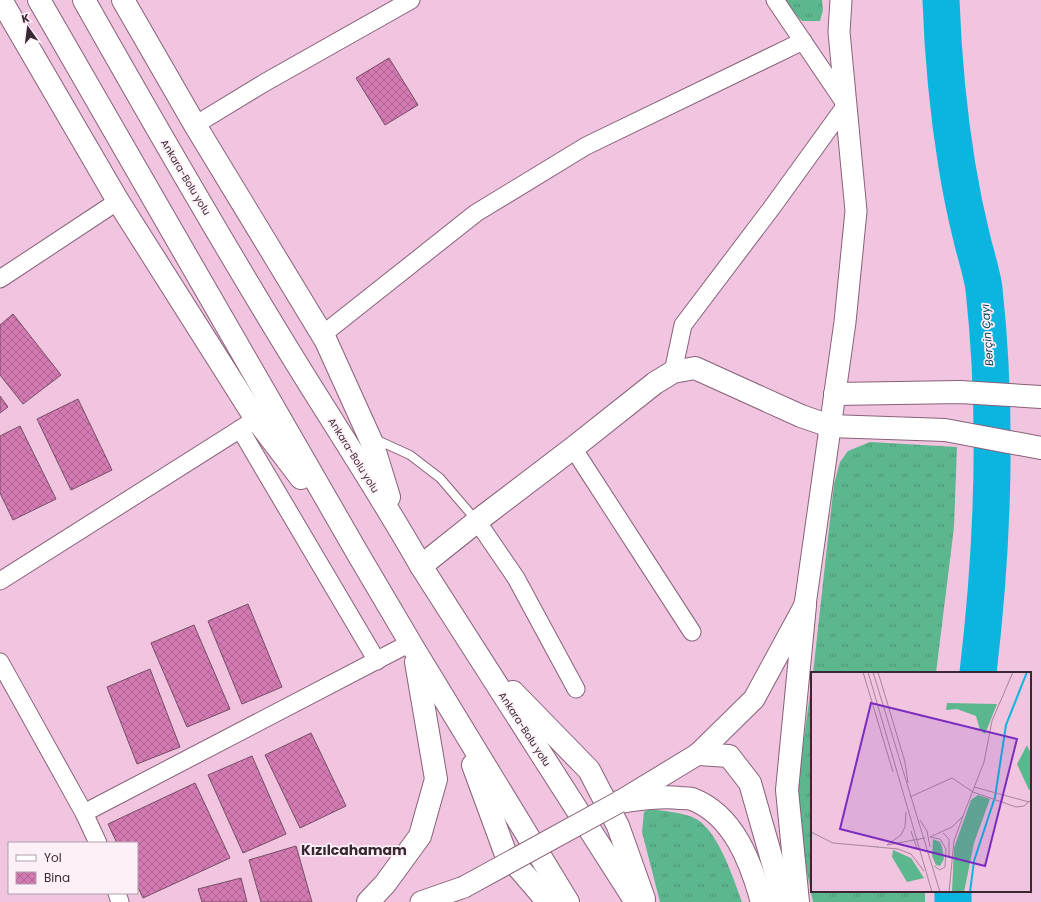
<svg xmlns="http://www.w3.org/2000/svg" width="1041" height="902" font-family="Poppins,sans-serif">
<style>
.grass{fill:url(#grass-tufts)}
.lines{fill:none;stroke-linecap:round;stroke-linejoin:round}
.river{stroke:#0cb5df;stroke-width:37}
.building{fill:url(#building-cross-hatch);stroke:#744e65}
.service-casing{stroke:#886179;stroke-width:10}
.minor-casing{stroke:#886179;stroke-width:19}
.tertiary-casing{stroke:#886179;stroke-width:23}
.secondary-casing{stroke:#886179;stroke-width:24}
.trunk-casing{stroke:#886179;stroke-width:24}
.service{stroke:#fff;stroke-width:8}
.minor{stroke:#fff;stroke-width:17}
.tertiary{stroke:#fff;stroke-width:21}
.secondary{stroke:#fff;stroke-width:22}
.trunk{stroke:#fff;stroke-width:22}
.tertiary-bridge-casing{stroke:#886179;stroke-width:23;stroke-linecap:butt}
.tertiary-bridge{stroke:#fff;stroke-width:21}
.labels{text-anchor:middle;stroke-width:3.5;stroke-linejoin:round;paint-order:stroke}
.street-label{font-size:10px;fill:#392832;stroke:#fef0f8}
.water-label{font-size:11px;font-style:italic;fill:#034354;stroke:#fef0f8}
.district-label{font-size:14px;font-weight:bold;fill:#392832;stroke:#fef0f8}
.inset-river{fill:none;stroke:#0cb5df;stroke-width:2}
.inset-road{fill:none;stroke:#a7869a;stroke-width:1}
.view{fill:#7b2cbf;fill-opacity:0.15;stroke:#7b2cbf;stroke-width:2}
.inset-edge{fill:none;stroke:#392832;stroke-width:2}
</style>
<defs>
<pattern id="grass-tufts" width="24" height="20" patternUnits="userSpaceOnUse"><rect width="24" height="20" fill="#5cb78e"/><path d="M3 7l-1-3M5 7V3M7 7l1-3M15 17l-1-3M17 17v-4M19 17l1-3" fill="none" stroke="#4d9575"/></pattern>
<pattern id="building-cross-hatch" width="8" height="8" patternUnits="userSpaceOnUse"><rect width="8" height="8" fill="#d47ab3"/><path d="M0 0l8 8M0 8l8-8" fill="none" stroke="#ad6492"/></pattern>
</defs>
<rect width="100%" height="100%" fill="#f1c4df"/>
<g class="grass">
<polygon points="781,0 822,0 823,10 820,21 802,21"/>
<polygon points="870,442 957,447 954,527 936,673 813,673 834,484 840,462 848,451"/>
<polygon points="812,679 812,891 925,891 925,902 813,902 800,837 798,783"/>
<path d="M650,809C664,811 679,812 692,817C717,826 733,878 742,902H660L642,832L644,812Z"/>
</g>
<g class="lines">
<g class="river">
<path d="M941,0C943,56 948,111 957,166C961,191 966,215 972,239C976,256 982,273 984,289C998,417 993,546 978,673"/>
<polyline points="953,902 953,891"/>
</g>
</g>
<g class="building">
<polygon points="389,58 418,105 385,125 356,78"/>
<polygon points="13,314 61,375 23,404 0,375 0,325"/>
<polygon points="0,396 8,407 0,413"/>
<polygon points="78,399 112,470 71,490 37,419"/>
<polygon points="20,426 56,499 13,520 0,493 0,436"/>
<polygon points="248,604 282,687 242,704 208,621"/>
<polygon points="194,625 230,709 187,727 151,643"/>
<polygon points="150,669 180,747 137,764 107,687"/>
<polygon points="311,733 346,806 300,828 265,755"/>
<polygon points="252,756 286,834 243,853 208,775"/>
<polygon points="195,783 230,858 143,898 137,885 137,843 117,843 108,824"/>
<polygon points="296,846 312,902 261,902 249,860"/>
<polygon points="241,878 247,902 202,902 198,889"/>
</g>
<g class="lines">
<defs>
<polyline id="service" points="375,439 410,455 440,478 476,520"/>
<g id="minor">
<polyline points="195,125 264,83 411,0"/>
<polyline points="0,279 118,201"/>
<polyline points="322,335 476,213 586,146 803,41"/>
<polyline points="673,372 683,325 773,206 846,105 775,0"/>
<polyline points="240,429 377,661"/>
<polyline points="573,448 692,632"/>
<polyline points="477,521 516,578 576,689"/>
<polyline points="0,581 256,419"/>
<polyline points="0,662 84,813 98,843"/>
<polyline points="84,813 410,643"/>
<polyline points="117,893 120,902"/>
</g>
<g id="tertiary">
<polyline points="619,802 698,754 754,699 805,605 845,322 856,211 839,32 841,0"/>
<polyline points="421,902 464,887"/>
</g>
<g id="secondary">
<polyline points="835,394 960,392 1041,397"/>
<polyline points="421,566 485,515 573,448 655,383 673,372 695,368 801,416 830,426 945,430 1041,448"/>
</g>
<g id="trunk">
<polyline points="1,0 118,201 256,419 301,478"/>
<polyline points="39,0 358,554 414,649 568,902"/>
<path d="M84,0C149,115 215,230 284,343C329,417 378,490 421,566L636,902"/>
<polyline points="123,0 195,125 326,341 373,445 389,497"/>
<polyline points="513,692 589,770 618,826 644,899"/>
<polyline points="698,754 729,756 750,783 784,902"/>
<polyline points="473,765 505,852 548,902"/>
<path d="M619,802C640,799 660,796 680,798C684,798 689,798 692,799C734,815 751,863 762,902"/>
<polyline points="368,902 385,884 420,836 436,779 416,662"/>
<polyline points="798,902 787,790 805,605"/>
</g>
</defs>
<use href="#service" class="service-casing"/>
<use href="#minor" class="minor-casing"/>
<use href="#tertiary" class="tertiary-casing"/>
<use href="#secondary" class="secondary-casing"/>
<use href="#trunk" class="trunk-casing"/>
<use href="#service" class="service"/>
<use href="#minor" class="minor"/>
<use href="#tertiary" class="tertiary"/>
<use href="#secondary" class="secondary"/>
<use href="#trunk" class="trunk"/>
<defs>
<polyline id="tertiary-bridge" points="464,887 619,802"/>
</defs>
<use href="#tertiary-bridge" class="tertiary-bridge-casing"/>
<use href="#tertiary-bridge" class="tertiary-bridge"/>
</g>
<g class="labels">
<g class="street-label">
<text transform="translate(186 177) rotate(59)" y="4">Ankara-Bolu yolu</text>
<text transform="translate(354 455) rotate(58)" y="4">Ankara-Bolu yolu</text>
<text transform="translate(525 729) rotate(57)" y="4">Ankara-Bolu yolu</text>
</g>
<g class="water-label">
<text transform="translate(987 335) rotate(-94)" y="4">Berçin Çayı</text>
</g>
<g class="district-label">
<text x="354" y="855">Kızılcahamam</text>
</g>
</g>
<g transform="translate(811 672)">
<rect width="220" height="220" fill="#f1c4df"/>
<path d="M136,31L186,32L174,62L169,58L165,44L146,37L135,38ZM216,73L220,82V117L218,118L206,92ZM167,123L179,127L163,171L153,220H141L143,176L160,128ZM122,167L129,170L131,175L133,187L129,194L125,193L121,184ZM82,178L100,186L113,206L96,210L81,185Z" fill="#5cb78e"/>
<path class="inset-river" d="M159,220L163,189L184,125L195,53L216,0"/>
<path class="inset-road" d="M52,0L82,100M57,0L121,220M62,0L129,220M67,0L94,90L97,111M163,115L218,130M99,125L141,106L162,120L205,135L213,134L220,128M109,148L116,159L119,175M100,159L106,177M0,160L22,171L67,175M132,161L138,167V184M119,165L141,155L152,144L173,90L181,49L202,0M119,165L129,167L135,177L134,195L129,198L123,194M76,173L114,166M76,173L90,163L94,155L95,140M66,175L87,177L100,182L113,199M138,220L143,169L152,144"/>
<path class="view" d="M60,31L206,67L174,194L29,157Z"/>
<rect width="220" height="220" class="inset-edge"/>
</g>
<rect x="8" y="842" width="130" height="52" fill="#fef0f8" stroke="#afa0a9"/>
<rect x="16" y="855" width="20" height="6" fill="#ffffff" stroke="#afa0a9"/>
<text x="44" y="862" font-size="12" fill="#392832">Yol</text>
<rect x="16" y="872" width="20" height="12" fill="url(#building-cross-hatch)" stroke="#afa0a9"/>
<text x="44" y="882" font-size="12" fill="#392832">Bina</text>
<g transform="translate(28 28) rotate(346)" stroke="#fef0f8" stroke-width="3" paint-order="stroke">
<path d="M0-3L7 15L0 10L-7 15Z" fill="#392832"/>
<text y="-6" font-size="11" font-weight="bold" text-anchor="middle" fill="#392832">K</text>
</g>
</svg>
